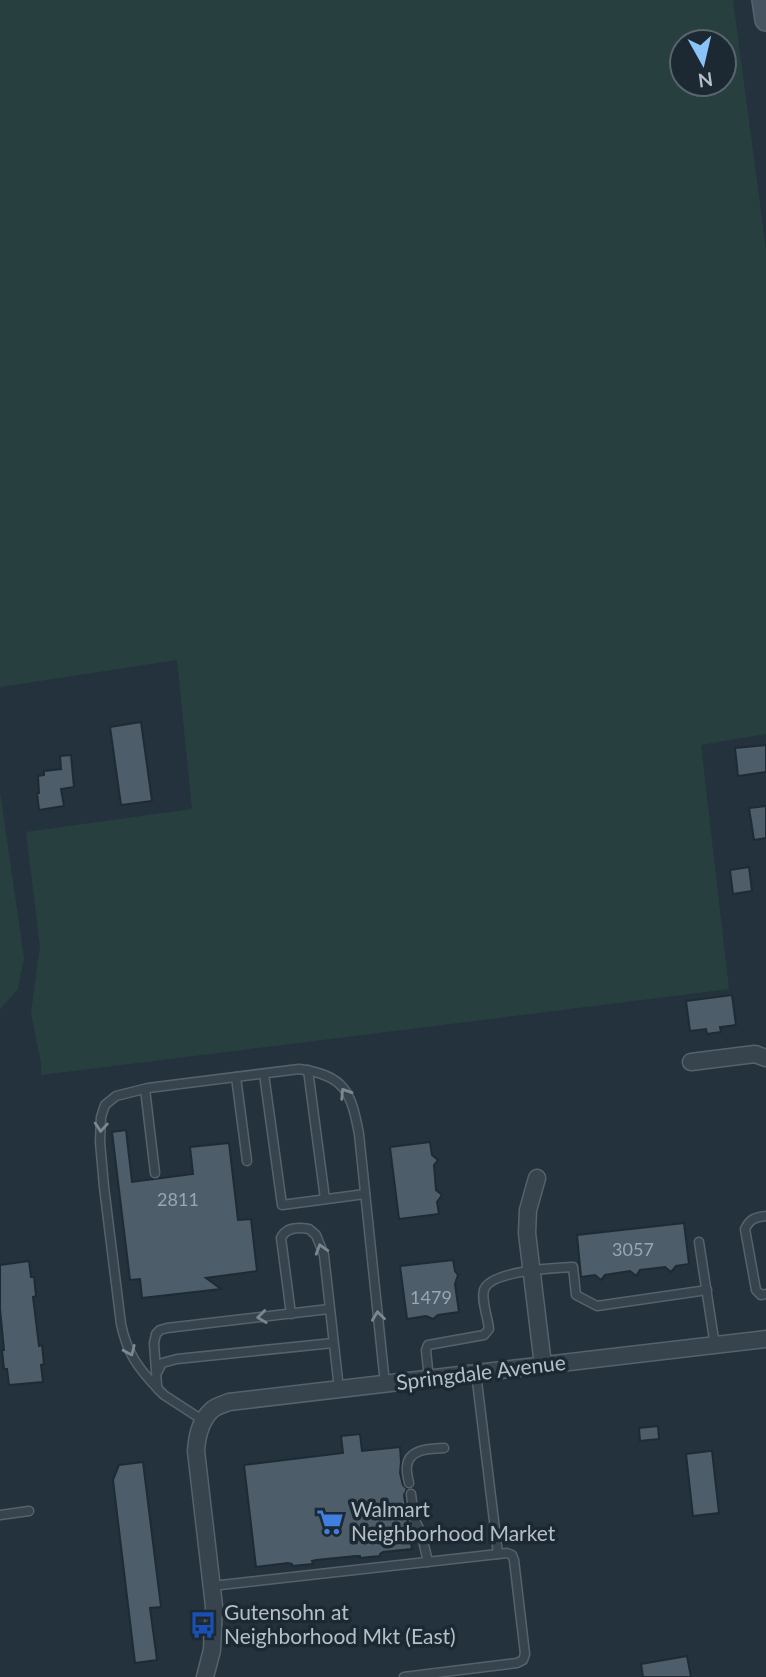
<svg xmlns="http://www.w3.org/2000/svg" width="766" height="1677" font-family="Lato,sans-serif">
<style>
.green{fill:#27403f;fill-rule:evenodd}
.building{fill:#4d5d69;stroke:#1f2b34;stroke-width:2}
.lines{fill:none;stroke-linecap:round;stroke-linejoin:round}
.lane-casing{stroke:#56626b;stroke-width:11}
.street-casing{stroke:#56626b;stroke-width:19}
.secondary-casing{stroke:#56626b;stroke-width:24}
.lane{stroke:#38444d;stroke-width:8}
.street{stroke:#38444d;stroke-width:16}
.secondary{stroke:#465360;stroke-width:21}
.oneway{stroke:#7c8891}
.labels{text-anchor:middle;stroke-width:7;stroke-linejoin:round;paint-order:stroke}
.number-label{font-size:18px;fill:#9aa6b1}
.street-label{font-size:21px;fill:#b4bfc9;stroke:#1d2932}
.poi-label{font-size:21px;fill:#b4bfc9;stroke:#1d2932;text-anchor:start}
</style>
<rect width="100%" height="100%" fill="#24323d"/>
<g class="green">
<path d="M0,0H733L766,250V734L701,745L729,989L41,1075V1063L31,1013L40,946L26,832L192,809L177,660L0,687ZM724,42V84H682V42Z"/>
<polygon points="0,792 24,958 18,989 0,1009"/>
</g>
<g class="building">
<polygon points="141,722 152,801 121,805 110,727"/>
<polygon points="766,745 766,772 738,776 735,748"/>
<polygon points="71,755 74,787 61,789 64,806 39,810 37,793 39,793 38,776 44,775 44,771 61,769 60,756"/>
<polygon points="766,806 766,838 754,840 749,808"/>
<polygon points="749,867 752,891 733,894 730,870"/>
<polygon points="732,995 736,1025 720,1027 721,1032 707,1034 706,1029 690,1031 686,1001"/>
<polygon points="126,1130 132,1182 193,1174 190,1147 229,1143 238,1220 251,1219 257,1271 206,1278 221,1289 142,1298 140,1279 130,1280 112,1132"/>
<polygon points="430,1142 432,1155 438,1160 434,1165 436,1190 442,1195 437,1202 439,1214 399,1219 390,1147"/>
<polygon points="684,1223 689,1264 676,1266 671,1272 665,1267 640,1270 636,1276 630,1271 605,1275 601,1280 595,1275 581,1277 577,1235"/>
<polygon points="453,1260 455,1271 458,1275 455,1284 459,1312 438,1315 433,1319 426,1316 407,1319 400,1266"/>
<polygon points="29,1261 31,1277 34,1277 36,1296 33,1297 39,1346 42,1345 44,1364 41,1365 43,1382 9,1385 7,1369 4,1369 2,1350 4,1350 0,1309 0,1265"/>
<polygon points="658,1426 659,1439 640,1441 639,1428"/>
<polygon points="360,1434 362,1451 400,1447 401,1462 400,1473 403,1485 407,1489 404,1495 412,1549 383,1552 380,1554 380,1556 360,1558 360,1556 356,1556 316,1560 312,1561 313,1564 292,1566 292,1564 288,1563 256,1567 244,1465 343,1453 341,1436"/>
<polygon points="710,1451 712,1451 719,1513 693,1516 686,1454"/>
<polygon points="143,1462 161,1607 150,1608 157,1660 135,1663 113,1480 119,1465"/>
<polygon points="687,1656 691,1677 643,1677 641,1664"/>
</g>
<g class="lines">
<defs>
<g id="lane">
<polyline points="308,1070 325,1199"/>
<polyline points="264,1074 282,1205 365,1194"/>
<polyline points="236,1077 247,1161"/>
<polyline points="145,1089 155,1173"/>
<path d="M766,1216C755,1217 750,1219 745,1229L756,1290L761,1295L766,1294"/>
<polyline points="699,1242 715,1346"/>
<path d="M291,1314L281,1238C286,1227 298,1227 309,1229L316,1235L324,1255L339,1389"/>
<polyline points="158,1371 162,1363 177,1359 333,1343"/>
<polyline points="476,1373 498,1554"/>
<path d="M429,1379L426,1350L428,1345L484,1335L489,1329C488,1318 481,1300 484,1290C490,1271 555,1268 573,1267L576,1295L597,1306L707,1290"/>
<path d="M158,1389C138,1368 127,1353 121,1324L104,1187L100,1142L101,1117L105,1105L116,1096L148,1088L299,1069C345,1075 351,1092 359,1134L385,1384"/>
<polyline points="204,1421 164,1395 158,1389 157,1385 154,1343 156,1334 160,1330 167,1328 329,1309"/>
<path d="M409,1483C408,1478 406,1471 407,1466C409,1448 431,1449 444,1448"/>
<polyline points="411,1494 414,1519 421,1532 428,1562"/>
<polyline points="0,1515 29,1511"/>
<polyline points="212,1586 507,1553 512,1555 514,1560 525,1654 523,1660 517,1663 404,1677"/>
</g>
<g id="street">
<polyline points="691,1062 755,1054 766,1058"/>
<polyline points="537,1178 528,1210 527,1233 543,1365"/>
<path d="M205,1677L212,1650L214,1606L196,1451C197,1436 200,1420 213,1409C217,1406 224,1404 229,1402L766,1339"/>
</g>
<polyline id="secondary" points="763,0 766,20"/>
</defs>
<use href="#lane" class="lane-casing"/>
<use href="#street" class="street-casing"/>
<use href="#secondary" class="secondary-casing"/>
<use href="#lane" class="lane"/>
<use href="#street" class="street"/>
<use href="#secondary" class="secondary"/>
</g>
<defs><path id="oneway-chevron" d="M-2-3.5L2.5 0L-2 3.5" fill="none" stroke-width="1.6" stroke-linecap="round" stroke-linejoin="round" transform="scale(1.75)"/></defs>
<g class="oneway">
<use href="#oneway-chevron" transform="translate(345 1093) rotate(-123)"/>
<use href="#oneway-chevron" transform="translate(101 1127) rotate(94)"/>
<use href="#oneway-chevron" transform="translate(321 1249) rotate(-107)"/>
<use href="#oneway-chevron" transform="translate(378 1316) rotate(-97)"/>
<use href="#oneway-chevron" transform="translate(262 1317) rotate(173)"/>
<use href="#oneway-chevron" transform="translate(130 1351) rotate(66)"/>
</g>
<defs>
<symbol id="supermarket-bare" viewBox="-9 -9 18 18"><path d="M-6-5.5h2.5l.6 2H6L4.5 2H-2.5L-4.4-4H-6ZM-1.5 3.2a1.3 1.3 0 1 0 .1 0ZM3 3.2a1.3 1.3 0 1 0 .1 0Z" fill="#3f7fe0" stroke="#1d2932" stroke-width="2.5" paint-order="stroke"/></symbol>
<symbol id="bus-bare" viewBox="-9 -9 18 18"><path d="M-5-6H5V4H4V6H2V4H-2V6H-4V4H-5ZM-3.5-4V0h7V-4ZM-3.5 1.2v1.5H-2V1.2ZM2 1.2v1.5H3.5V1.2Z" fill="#1a4fb4" stroke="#1d2932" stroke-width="2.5" paint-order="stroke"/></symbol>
</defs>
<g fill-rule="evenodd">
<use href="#supermarket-bare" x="311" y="1503" width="38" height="38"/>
<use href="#bus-bare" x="184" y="1606" width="38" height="38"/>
</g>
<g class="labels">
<g class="number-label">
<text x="178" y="1206">2811</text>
<text x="633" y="1256">3057</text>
<text x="431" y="1304">1479</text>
</g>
<g class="street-label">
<text transform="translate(481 1373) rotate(-7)" y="7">Springdale Avenue</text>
</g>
<g class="poi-label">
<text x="351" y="1517">Walmart<tspan x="351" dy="24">Neighborhood Market</tspan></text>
<text x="224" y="1620">Gutensohn at<tspan x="224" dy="24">Neighborhood Mkt (East)</tspan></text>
</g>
</g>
<g transform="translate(703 63) rotate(172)"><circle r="33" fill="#1d2932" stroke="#59656e" stroke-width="2"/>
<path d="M0-5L12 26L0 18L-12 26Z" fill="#8ac3f8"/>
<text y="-10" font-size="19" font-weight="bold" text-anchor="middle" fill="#b4bfc9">N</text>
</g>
</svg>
